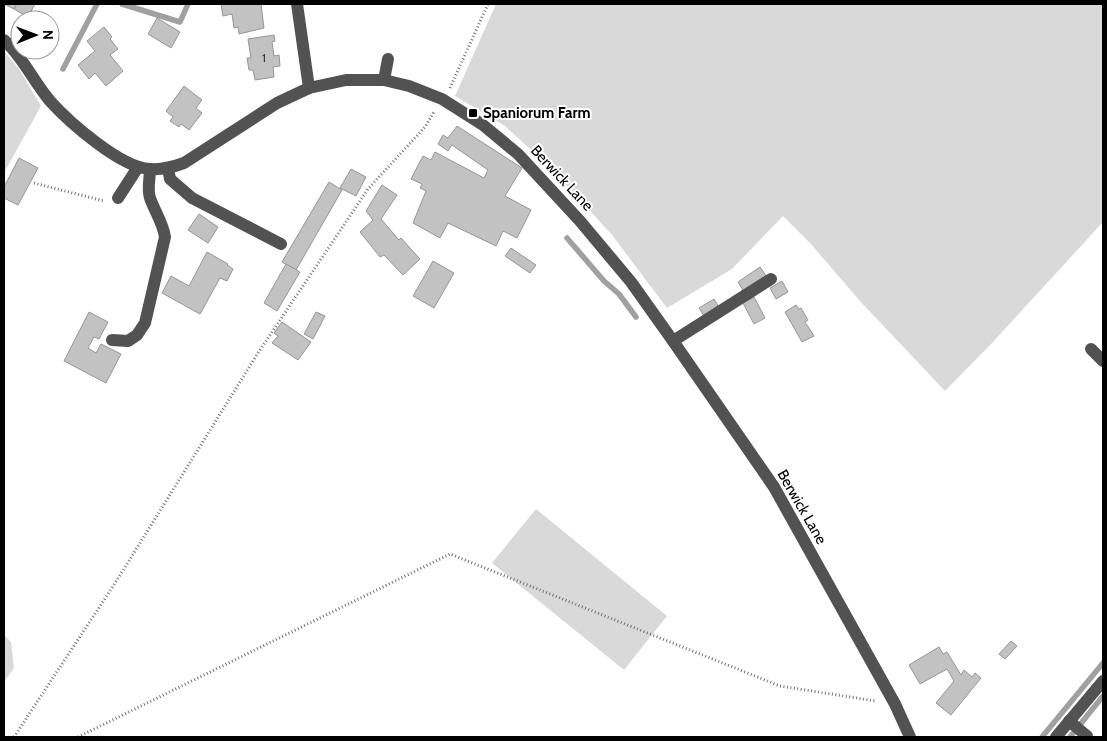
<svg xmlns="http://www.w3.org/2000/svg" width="1107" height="741" font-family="Cabin,sans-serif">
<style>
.green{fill:#d9d9d9}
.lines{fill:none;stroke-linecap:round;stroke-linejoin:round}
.stream{stroke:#a0a0a0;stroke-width:5.5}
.building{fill:#c2c2c2;stroke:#969696}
.path{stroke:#747474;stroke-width:3;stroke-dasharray:1 2.5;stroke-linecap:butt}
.minor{stroke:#525252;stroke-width:12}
.poi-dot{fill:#000;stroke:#fff;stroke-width:2}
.labels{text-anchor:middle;stroke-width:4;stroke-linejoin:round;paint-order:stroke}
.number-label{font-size:12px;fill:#303030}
.poi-label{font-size:15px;font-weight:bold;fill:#000;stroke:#fff;text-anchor:start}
.street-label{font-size:15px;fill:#000;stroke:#fff}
</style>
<rect width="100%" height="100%" fill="#fff"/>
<g class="green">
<polygon points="496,4 1103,4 1103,222 992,343 945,391 860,301 810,243 783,216 732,269 667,308 612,235 553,170 505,126 455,96"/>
<polygon points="4,51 19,69 41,106 4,173"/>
<polygon points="536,509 667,616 624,670 492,563"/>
<polygon points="4,635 11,642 14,668 4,682"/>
</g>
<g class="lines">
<g class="stream">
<polyline points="122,4 180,22 188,4"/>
<polyline points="63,69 97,4"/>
<polyline points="567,238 604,281 619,294 636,317"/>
<polyline points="1042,737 1103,663"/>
<polyline points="1070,737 1103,696"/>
</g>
</g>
<g class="building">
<polygon points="4,4 17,4 14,9"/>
<polygon points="17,4 35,4 28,17 14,9"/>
<polygon points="221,4 261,4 264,28 239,34 238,27 234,28 232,14 223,16"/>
<polygon points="157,18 180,32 171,48 148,34"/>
<polygon points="104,27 112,37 110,39 118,49 110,55 123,71 106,86 95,73 89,79 78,65 95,51 87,41"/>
<polygon points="274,35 275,41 272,42 274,56 279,55 280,66 273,67 274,77 255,80 253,70 249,70 247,58 251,58 248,39"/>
<polygon points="184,86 202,100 196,108 202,113 189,130 181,124 179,127 170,121 173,117 166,111"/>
<polygon points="457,126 522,168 505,196 531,210 517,238 503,231 496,246 448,223 440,238 413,223 426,191 420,188 422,184 411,179 423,156 431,160 435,152 484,178 488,170 452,145 448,151 438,144 443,135 448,138"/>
<polygon points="19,158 38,168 18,205 4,198 4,187"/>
<polygon points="351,169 366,177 356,196 340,188"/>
<polygon points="329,182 342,190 296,270 282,262"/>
<polygon points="382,185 397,195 381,219 399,240 401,238 420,259 403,275 384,255 380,257 360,232 373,220 366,211"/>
<polygon points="199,214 218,227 208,243 188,230"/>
<polygon points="511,248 536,265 530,273 505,256"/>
<polygon points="207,252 228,264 227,265 233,269 227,281 220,278 200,314 162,293 171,276 189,286"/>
<polygon points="433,261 454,273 434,308 413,296"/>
<polygon points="286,264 300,272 277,311 264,303"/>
<polygon points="760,267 767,277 744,292 738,282"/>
<polygon points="782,281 788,292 776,299 770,288"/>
<polygon points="754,297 765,318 754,324 743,303"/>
<polygon points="714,299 719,307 704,316 699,308"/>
<polygon points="796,305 799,309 801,308 808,320 805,322 814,336 802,342 785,312"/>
<polygon points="89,312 108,322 99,339 94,337 88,348 96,353 101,344 121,354 106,383 64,361"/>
<polygon points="316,312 325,316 313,339 304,334"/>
<polygon points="282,322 311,342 298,360 272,343 278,336 274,333"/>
<polygon points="1011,641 1017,646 1005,659 999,654"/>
<polygon points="939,647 943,654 947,652 961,675 964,670 972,677 975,673 981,678 951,715 936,703 954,681 947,669 920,684 909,665"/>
</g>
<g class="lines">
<g class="path">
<polyline points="450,88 488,4"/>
<polyline points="34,183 104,201"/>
<polyline points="14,737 112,588 258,353 368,189 425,127 434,112"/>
<polyline points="78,737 450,554 780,686 876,701"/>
</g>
<g class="minor">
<polyline points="297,4 309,88"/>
<path d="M4,40C23,57 33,81 50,101C69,122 121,168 150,169C162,170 173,167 184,163L277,103L309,88L346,80H384L409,86L442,99L483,125L518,154L580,221L631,282L673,341L774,487L895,704L910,737"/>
<polyline points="384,80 388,59"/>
<polyline points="168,168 170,179 192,198 281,244"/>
<polyline points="118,198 138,167"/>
<path d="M112,340L128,341L137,335L145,323L165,237C163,223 155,212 150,198C147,189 150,179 150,169"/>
<polyline points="673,341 771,279"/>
<polyline points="1091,349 1103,361"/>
<polyline points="1069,721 1087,736"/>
<polyline points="1056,737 1103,681"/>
</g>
</g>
<rect class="poi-dot" x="468" y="108" width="10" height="10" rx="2.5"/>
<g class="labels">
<g class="number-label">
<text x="264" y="62">1</text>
</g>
<g class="poi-label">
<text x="483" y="118">Spaniorum Farm</text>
</g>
<g class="street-label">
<text transform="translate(562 178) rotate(47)" y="5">Berwick Lane</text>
<text transform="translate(802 507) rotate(60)" y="5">Berwick Lane</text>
</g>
</g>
<rect width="1107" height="741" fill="none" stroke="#000000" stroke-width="10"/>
<g transform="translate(35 35) rotate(89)"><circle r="24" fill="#ffffff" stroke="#999999"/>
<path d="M0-4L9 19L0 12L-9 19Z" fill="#000000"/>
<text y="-8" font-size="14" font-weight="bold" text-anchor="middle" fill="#000000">N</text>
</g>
</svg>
